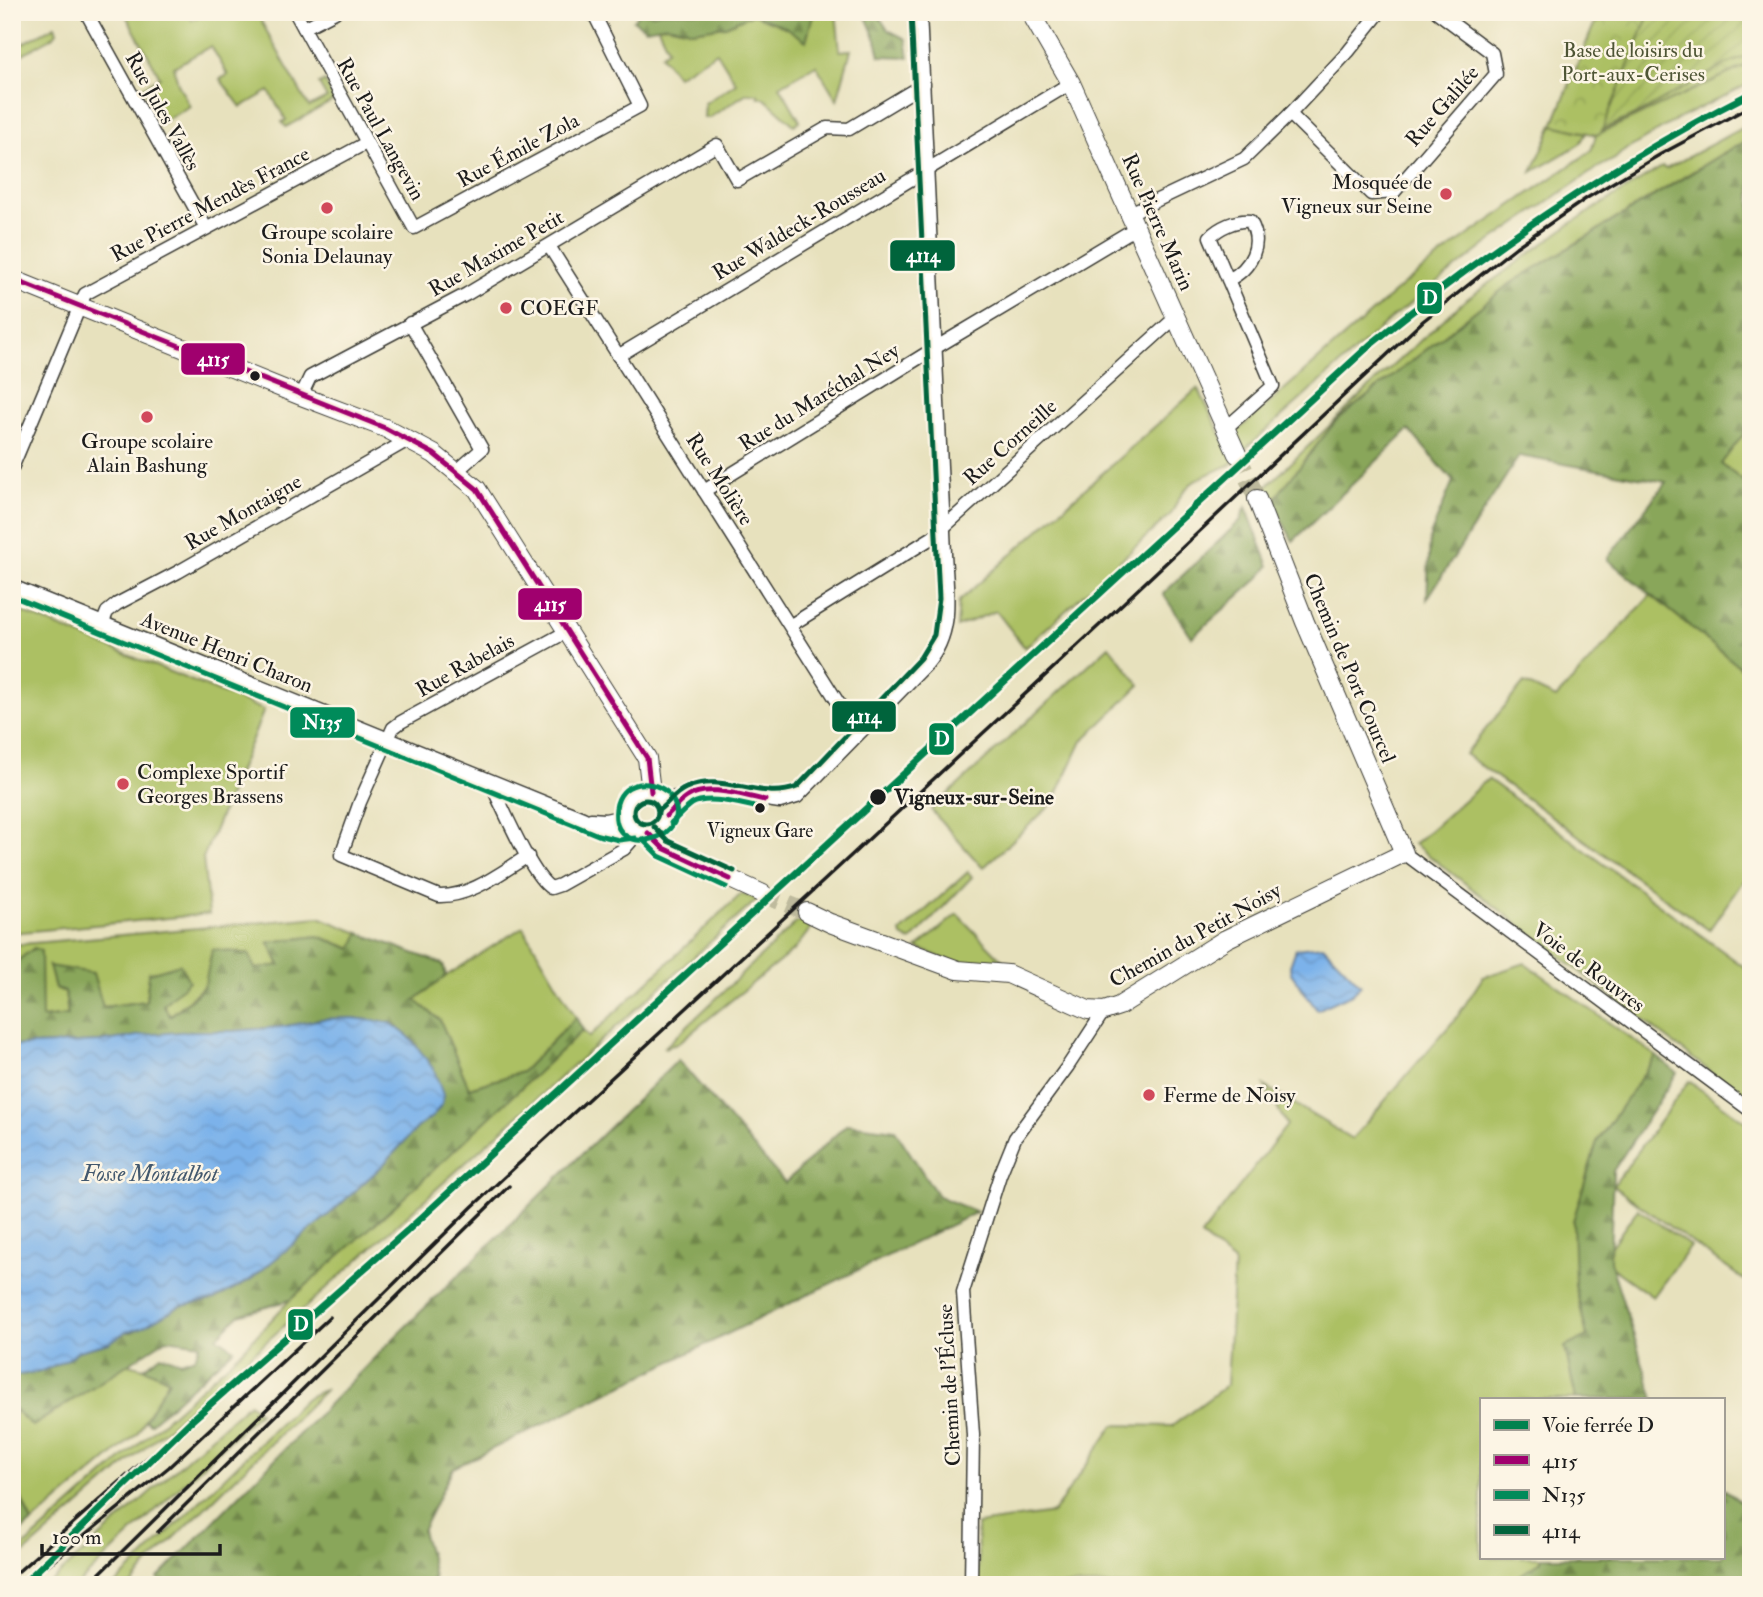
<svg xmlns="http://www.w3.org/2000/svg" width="1763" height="1597" font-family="'IM FELL Double Pica',serif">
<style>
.grass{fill:#acc064;stroke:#646e40;stroke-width:2}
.forest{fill:url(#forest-firs);stroke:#52613b;stroke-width:2}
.park{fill:url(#park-crowns);stroke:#646e40;stroke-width:2}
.garden{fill:url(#garden-furrows);stroke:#646e40;stroke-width:2}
.water{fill:url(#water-waves);stroke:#4c6783;stroke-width:2}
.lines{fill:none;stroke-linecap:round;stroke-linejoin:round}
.secondary-tunnel{stroke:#beba9d;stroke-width:18;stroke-dasharray:18 9;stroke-linecap:butt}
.street-casing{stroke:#3a3a34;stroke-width:15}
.secondary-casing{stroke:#3a3a34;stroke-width:20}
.street{stroke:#fff;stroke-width:12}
.secondary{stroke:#fff;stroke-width:18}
.rail{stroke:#1c1c1c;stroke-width:3.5}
.bus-1-casing{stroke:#fcf5e5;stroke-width:10}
.bus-2-casing{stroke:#fcf5e5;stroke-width:10}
.bus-3-casing{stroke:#fcf5e5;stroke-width:10}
.bus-1{stroke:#a0006e;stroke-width:5}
.bus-2{stroke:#008b5a;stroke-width:5}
.bus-3{stroke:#00643c;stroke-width:5}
.rail-1-casing{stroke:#fcf5e5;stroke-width:12}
.rail-1{stroke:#00824e;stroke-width:7}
.poi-dot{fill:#d1495b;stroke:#fcf5e5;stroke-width:2.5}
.bus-dot{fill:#1c1c1c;stroke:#fcf5e5;stroke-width:2.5}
.labels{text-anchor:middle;stroke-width:5;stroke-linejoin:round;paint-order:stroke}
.bus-label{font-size:19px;fill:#1c1c1c;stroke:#fcf5e5}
.park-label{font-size:21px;fill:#4e5535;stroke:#fcf5e5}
.street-label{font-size:21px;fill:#1c1c1c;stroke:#fcf5e5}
.poi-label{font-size:21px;fill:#1c1c1c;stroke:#fcf5e5;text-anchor:start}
.stop-label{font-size:21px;font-weight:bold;fill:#1c1c1c;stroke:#fcf5e5;text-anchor:start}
.water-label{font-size:23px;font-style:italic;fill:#42586e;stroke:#fcf5e5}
.line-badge{stroke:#fcf5e5;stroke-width:2.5}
.badge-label{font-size:19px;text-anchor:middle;font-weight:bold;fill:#fff}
</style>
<defs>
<pattern id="forest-firs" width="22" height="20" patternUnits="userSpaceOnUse" patternTransform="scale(1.75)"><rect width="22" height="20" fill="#89a65a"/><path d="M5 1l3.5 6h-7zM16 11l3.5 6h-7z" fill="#6f864a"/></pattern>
<pattern id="park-crowns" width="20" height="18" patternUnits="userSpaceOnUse" patternTransform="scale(1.75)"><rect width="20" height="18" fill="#acc064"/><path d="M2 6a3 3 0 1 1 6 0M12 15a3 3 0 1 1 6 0" fill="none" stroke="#93a456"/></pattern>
<pattern id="garden-furrows" width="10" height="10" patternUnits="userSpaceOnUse" patternTransform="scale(1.75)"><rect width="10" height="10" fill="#acc064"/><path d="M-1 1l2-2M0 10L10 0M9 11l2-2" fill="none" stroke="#93a456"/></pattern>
<pattern id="water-waves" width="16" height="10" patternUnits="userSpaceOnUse" patternTransform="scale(1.75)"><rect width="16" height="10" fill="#7cb2ea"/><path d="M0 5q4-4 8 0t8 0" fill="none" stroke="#6b98c8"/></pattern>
</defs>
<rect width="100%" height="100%" fill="#fcf5e5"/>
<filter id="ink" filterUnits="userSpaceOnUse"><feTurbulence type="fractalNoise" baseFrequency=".0143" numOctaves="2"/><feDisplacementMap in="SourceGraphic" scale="14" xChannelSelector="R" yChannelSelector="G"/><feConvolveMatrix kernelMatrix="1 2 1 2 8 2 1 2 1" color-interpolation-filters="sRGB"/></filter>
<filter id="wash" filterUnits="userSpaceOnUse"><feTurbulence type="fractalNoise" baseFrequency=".00686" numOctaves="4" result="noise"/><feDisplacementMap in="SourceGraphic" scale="28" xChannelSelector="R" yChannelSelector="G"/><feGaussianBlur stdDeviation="1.57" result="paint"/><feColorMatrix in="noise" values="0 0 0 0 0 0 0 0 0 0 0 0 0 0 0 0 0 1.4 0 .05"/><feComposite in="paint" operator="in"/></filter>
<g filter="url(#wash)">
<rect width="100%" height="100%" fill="#e7e1bd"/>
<g class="grass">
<polygon points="124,12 188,12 192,20 206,12 256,12 309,107 327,98 319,84 325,81 334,100 286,127 282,122 286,120 269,91 241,107 220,79 228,75 211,46 174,67 178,84 190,106 162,122 143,87 160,77"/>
<polygon points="663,12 836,12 840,51 851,50 837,100 816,65 780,86 800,121 794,125 764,98 758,97 758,94 747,93 709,118 704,118 705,103 736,83 717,52 677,76 661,55 668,49 656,23"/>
<polygon points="12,25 22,44 55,26 57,32 53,37 12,60"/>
<polygon points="1751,63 1751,83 1678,119 1621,153 1615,159 1597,168 1487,244 1393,317 1243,451 1235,433 1403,285 1467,236 1591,151 1596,135"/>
<polygon points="1751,123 1751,140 1723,153 1508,285 1336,421 1272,502 1265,488 1378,379 1463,302 1573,222 1662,167 1666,169"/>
<polygon points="1553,125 1586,133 1580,144 1532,172"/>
<path d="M1198,388L1234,461L1230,465C1199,478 1185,480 1172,513L1025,648L996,611L957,627L959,601Z"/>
<polygon points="1751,424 1751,487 1721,464"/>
<polygon points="1651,595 1751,676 1751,886 1743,881 1709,930 1465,754 1524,683 1556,698"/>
<polygon points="12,608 264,710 203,858 209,914 12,933"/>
<polygon points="1109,646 1140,685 1082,741 1053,803 983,868 931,810"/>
<polygon points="1488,779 1751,972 1751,1103 1414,844"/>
<polygon points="968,872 972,877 911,941 902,936 901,932"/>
<polygon points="741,894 758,899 299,1313 12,1564 12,1557 239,1354 290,1300 583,1030 589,1037"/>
<polygon points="957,914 1010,968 960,965 917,948"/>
<path d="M319,917L359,933L353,949L318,936L269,942L280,965C264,968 215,976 204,986C192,996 182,1007 169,1016L149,973L146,1001L103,1007L49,966L55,988L65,992L68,1015L41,1018L14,965H12V945Z"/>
<polygon points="802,917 814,924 795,949 677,1044 664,1048"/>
<polygon points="523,927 576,1017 522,1072 469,1088 440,1020 414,1000 446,976"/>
<polygon points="1525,963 1656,1056 1597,1142 1575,1284 1588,1337 1565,1347 1576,1399 1481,1399 1481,1557 1541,1557 1542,1561 1506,1585 979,1585 977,1524 1053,1513 1114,1425 1172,1426 1227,1385 1234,1262 1201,1236 1287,1125 1265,1086 1352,1139 1457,1017 1483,977"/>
<polygon points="1689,1081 1751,1126 1751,1285 1613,1186"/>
<polygon points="1638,1209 1690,1246 1653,1297 1601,1260"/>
<path d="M128,1364L144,1368L169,1379L137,1434L32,1523L12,1477V1454L15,1453C18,1438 11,1424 15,1410L33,1426Z"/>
<polygon points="326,1389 151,1561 131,1585 114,1585 306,1398"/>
<polygon points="249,1403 259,1412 77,1585 47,1585"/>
</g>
<g class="forest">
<polygon points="640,12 653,14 660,12 814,12 806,41 785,27 752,14 726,26 693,31 667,25 646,29 633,20"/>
<polygon points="864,12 876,12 888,30 906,39 909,57 880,56 876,40"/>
<polygon points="1751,140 1751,424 1721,464 1751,487 1751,676 1607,559 1666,482 1519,456 1427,599 1430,536 1453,481 1409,430 1293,541 1272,502 1336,421 1508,285 1736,146"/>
<polygon points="1246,507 1269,566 1259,578 1192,637 1163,594 1240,521"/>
<polygon points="359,933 443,964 446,976 415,1000 440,1020 469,1088 522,1072 576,1017 583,1030 397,1204 290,1300 239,1315 217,1337 234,1349 150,1424 145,1420 169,1380 144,1368 161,1355 181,1362 195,1357 200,1344 167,1339 32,1426 12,1407 12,1376 40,1372 68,1359 78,1351 109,1343 125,1332 132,1332 180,1306 213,1300 250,1280 333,1211 381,1167 417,1128 438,1110 421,1052 409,1037 391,1023 353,1018 322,1019 281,1027 233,1031 192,1031 99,1042 12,1046 12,965 34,948 41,951 42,1018 68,1015 65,992 55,988 49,966 93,973 103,1007 146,1001 149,973 180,964 189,981 163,1005 170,1016 195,996 205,984 212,949 249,954 255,969 280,965 269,942 318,936 352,949"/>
<polygon points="1656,1056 1677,1073 1613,1171 1610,1261 1654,1399 1576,1399 1565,1347 1587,1336 1575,1284 1573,1221 1597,1142"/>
<polygon points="678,1060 785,1183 847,1124 895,1130 938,1196 977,1212 453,1468 422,1531 431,1561 435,1585 159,1585 158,1578 394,1338"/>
<polygon points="12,1477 32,1523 12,1538"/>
<polygon points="1723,1488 1751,1510 1751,1585 1506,1585 1541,1561 1541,1557 1723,1557"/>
</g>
<polygon class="park" points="1599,12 1751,12 1751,63 1596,135 1553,125"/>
<polygon class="garden" points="1650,12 1751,12 1751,55 1727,64 1641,112 1602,130"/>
<g class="water">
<polygon points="1323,946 1361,985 1352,994 1317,1010 1291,973 1290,966 1296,949"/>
<polygon points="353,1018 391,1023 409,1037 421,1052 434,1070 443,1095 442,1104 433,1116 417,1128 381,1167 333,1211 250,1280 213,1300 180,1306 141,1328 125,1332 109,1343 78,1351 68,1359 40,1372 12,1376 12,1046 99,1042 143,1035 192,1031 233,1031 281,1027 322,1019"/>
</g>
</g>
<g filter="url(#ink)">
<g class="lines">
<g class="secondary-tunnel">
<polyline points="1237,454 1257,499"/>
<polyline points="763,894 807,912"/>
</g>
<defs>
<g id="street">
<polyline points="86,12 206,228"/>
<polyline points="295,12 414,228 640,106 593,12"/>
<polyline points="304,28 335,12"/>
<polyline points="1290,114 1371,194 1394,192 1496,74 1492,53 1437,12"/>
<polyline points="1130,213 1244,159 1290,114 1348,52 1380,12"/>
<polyline points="549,246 846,715 861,731"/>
<polyline points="410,323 482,449 456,472"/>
<polyline points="618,356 1071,83"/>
<polyline points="301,396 310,377 467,294 717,145 737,180 827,128 849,129 924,84"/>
<path d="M1225,429L1273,386L1210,237C1218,228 1237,219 1250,221C1264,244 1251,269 1228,280"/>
<polyline points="12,468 85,294 366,143"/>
<polyline points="704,491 935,348 1136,228"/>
<path d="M12,586L583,818C599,827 615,835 633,829"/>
<polyline points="103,622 107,612 117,604 178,572 408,440"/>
<polyline points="791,625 933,537 1175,318"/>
<path d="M490,782C502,805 531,876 551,888L560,885L624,849L639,832"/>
<path d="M662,799L713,792L780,802L797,797L927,664C955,631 947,594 945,553L920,12"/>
<polyline points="666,816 682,804 688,796"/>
<polyline points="591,819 605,820 625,816"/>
<polyline points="1404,853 1751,1111"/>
<path d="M528,856C501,872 471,897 439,896L341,855L360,802L393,728L401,722L568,631"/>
<polyline points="971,1585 973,1435 963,1292 1000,1175 1015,1138 1068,1066 1104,1011"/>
</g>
<g id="secondary">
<polyline points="1030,12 1071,83 1237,454"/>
<polyline points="12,279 301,396 385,428 434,454 477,489 647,758 651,792"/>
<circle cx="646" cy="812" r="21"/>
<polyline points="648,833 663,848 763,894"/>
<polyline points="807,912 830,923 958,970 1008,974 1088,1010 1104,1011 1119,1006 1226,939 1404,853 1305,622 1257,499"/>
</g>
</defs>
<use href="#street" class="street-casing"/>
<use href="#secondary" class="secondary-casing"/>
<use href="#street" class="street"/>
<use href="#secondary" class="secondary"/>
<g class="rail">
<polyline points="158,1532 509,1186"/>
<polyline points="12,1577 275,1345"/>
<polyline points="24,1585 169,1467 330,1317"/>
<polyline points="88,1585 472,1207 1118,608 1423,321 1516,247 1587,198 1661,154 1751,106"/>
</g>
<defs>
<g id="bus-1">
<polyline points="12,279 385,428 434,454 477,489 647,758 651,792"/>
<path d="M666,816C673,810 679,802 687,797C707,783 743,796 765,800"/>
<polyline points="648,833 663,848 730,879"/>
</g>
<g id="bus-2">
<polyline points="12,596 598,835 619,840 635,838"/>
<path d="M667,792C649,778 620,781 616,808C609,865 701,837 670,796"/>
<path d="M671,823C678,817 685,809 692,804C707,794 746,805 763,809"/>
<polyline points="642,839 659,856 726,887"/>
</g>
<g id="bus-3">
<circle cx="646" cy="812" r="12"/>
<path d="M660,809C669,802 676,792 686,788C723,771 761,802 797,787L920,658L934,635L939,598L911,12"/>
<polyline points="654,827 668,841 734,871"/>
</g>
</defs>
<use href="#bus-1" class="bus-1-casing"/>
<use href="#bus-2" class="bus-2-casing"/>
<use href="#bus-3" class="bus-3-casing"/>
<use href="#bus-1" class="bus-1"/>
<use href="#bus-2" class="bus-2"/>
<use href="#bus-3" class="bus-3"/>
<defs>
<path id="rail-1" d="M22,1585L191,1421L407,1231L1370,345C1489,248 1614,163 1751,93"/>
</defs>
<use href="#rail-1" class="rail-1-casing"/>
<use href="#rail-1" class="rail-1"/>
</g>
</g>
<g class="poi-dot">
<circle cx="1446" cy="194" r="7"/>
<circle cx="327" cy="208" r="7"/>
<circle cx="506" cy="308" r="7"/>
<circle cx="147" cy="417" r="7"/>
<circle cx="123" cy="784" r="7"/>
<circle cx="1149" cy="1095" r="7"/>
</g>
<g class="bus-dot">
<circle cx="255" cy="376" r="6"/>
<circle cx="878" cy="797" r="9"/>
<circle cx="760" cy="808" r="6"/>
</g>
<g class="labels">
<g class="bus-label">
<text x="760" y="837">Vigneux Gare</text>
</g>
<g class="park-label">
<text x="1633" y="57">Base de loisirs du<tspan x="1633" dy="24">Port-aux-Cerises</tspan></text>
</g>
<g class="street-label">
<text transform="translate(1442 106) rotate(-49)" y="7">Rue Galilée</text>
<text transform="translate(163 111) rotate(61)" y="7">Rue Jules Vallès</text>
<text transform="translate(381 129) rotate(61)" y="7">Rue Paul Langevin</text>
<text transform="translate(518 150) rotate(-28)" y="7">Rue Émile Zola</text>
<text transform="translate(210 204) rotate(-28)" y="7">Rue Pierre Mendès France</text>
<text transform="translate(1158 222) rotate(66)" y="7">Rue Pierre Marin</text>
<text transform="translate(799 224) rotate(-31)" y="7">Rue Waldeck-Rousseau</text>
<text transform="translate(496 253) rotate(-30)" y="7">Rue Maxime Petit</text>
<text transform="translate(819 397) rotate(-32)" y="7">Rue du Maréchal Ney</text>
<text transform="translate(1010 442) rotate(-42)" y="7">Rue Corneille</text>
<text transform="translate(720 479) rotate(57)" y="7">Rue Molière</text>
<text transform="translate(243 512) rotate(-30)" y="7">Rue Montaigne</text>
<text transform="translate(227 652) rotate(22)" y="7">Avenue Henri Charon</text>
<text transform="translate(465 665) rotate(-29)" y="7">Rue Rabelais</text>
<text transform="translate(1350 668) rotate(67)" y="7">Chemin de Port Courcel</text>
<text transform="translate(1195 935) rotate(-29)" y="7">Chemin du Petit Noisy</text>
<text transform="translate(1589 967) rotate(37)" y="7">Voie de Rouvres</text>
<text transform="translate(949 1385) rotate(-93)" y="7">Chemin de l'Écluse</text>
</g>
<g class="poi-label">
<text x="1432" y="189" text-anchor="end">Mosquée de<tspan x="1432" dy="24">Vigneux sur Seine</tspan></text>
<text x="327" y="239" text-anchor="middle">Groupe scolaire<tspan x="327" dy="24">Sonia Delaunay</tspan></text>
<text x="520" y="315">COEGF</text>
<text x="147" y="448" text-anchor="middle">Groupe scolaire<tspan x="147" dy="24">Alain Bashung</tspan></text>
<text x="137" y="779">Complexe Sportif<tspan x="137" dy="24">Georges Brassens</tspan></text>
<text x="1163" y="1102">Ferme de Noisy</text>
</g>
<g class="stop-label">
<text x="894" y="804">Vigneux-sur-Seine</text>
</g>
<g class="water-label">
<text x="150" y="1181">Fosse Montalbot</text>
</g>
</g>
<g class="line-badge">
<rect x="889" y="239" width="67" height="33" rx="7" fill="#00643c"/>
<rect x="1416" y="281" width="27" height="34" rx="7" fill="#00824e"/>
<rect x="180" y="342" width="66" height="34" rx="7" fill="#a0006e"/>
<rect x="517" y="587" width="66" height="34" rx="7" fill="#a0006e"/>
<rect x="831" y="700" width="66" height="33" rx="7" fill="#00643c"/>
<rect x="289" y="706" width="67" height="33" rx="7" fill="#008b5a"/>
<rect x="928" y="722" width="27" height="34" rx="7" fill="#00824e"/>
<rect x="287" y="1308" width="27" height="33" rx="7" fill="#00824e"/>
</g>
<g class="badge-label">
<text x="923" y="262">4114</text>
<text x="1430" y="305">D</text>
<text x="213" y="366">4115</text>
<text x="550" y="611">4115</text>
<text x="864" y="723">4114</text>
<text x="322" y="729">N135</text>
<text x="942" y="746">D</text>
<text x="301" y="1331">D</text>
</g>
<rect width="1763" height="1597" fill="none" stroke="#fcf5e5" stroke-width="42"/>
<rect x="1480" y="1398" width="245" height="161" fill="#fcf5e5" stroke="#a29e95" stroke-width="2"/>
<rect x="1494" y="1420" width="35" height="10" fill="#00824e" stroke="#a29e95" stroke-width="2"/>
<text x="1542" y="1432" font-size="21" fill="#1c1c1c">Voie ferrée D</text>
<rect x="1494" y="1455" width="35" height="10" fill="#a0006e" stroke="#a29e95" stroke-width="2"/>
<text x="1542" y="1468" font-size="21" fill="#1c1c1c">4115</text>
<rect x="1494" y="1490" width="35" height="10" fill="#008b5a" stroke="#a29e95" stroke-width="2"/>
<text x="1542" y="1502" font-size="21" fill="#1c1c1c">N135</text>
<rect x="1494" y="1525" width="35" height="10" fill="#00643c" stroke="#a29e95" stroke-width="2"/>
<text x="1542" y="1538" font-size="21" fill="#1c1c1c">4114</text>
<path d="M42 1544v10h178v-10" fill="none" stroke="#1c1c1c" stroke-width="3.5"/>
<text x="52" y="1544" font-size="21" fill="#1c1c1c" stroke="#fcf5e5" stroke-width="5" paint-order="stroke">100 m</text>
</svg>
